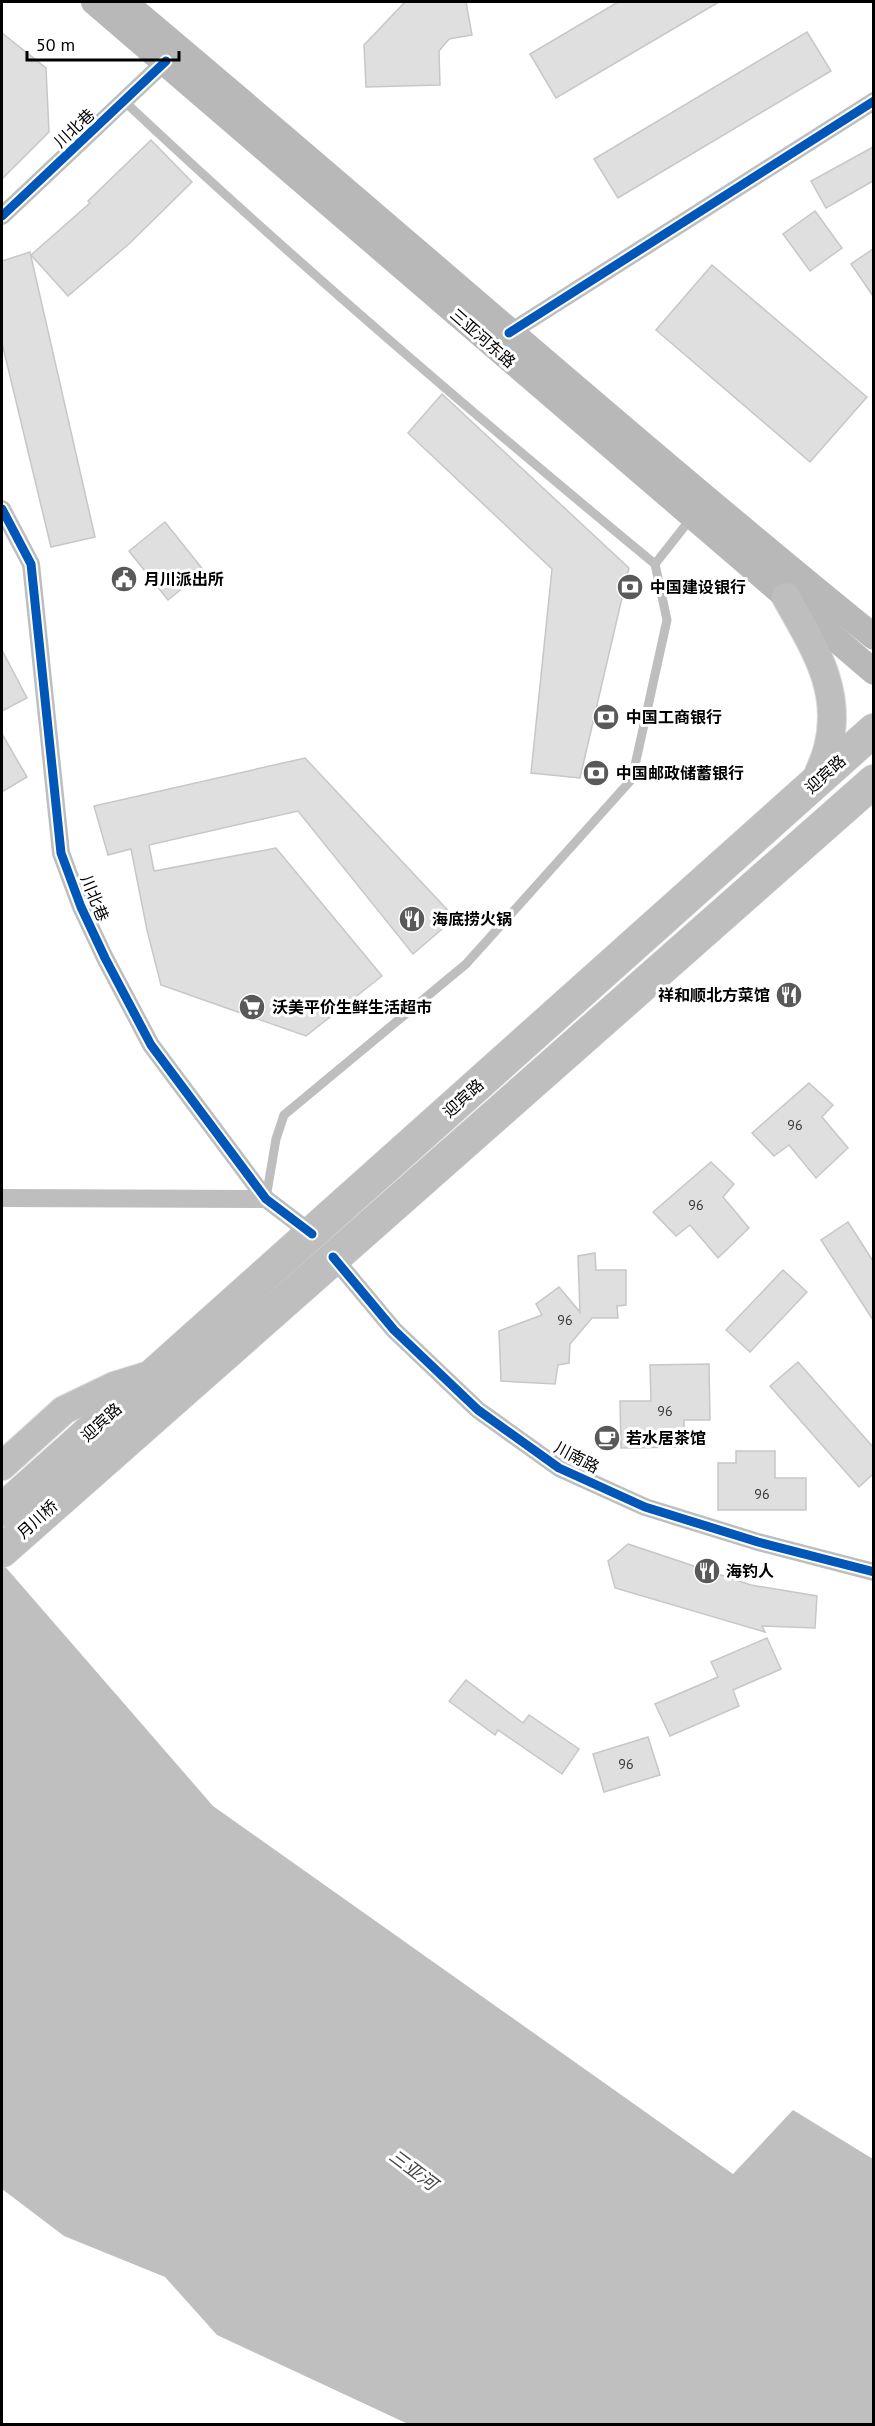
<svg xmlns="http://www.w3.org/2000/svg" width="875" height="2426" font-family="'PT Sans','Noto Sans SC',sans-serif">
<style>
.water{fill:#bfbfbf}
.building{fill:#dfdfdf;stroke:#c7c7c7;stroke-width:1.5}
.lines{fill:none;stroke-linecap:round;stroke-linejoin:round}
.primary-casing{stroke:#dbdbdb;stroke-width:30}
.highway-casing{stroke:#dbdbdb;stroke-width:34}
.lane{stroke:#bebebe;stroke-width:9}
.street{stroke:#bebebe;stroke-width:18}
.secondary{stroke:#b8b8b8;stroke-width:26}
.primary{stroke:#bebebe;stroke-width:28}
.highway{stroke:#bebebe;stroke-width:33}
.cycleway-casing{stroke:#fff;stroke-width:13}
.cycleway{stroke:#0057b8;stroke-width:9}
.labels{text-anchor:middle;stroke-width:6;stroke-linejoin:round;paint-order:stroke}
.number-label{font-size:14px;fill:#383838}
.street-label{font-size:16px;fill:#000;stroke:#fff}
.poi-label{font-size:16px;font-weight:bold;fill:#000;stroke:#fff;text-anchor:start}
.water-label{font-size:18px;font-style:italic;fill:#444;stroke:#fff}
</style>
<rect width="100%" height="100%" fill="#fff"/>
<polygon class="water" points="2,1563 213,1806 733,2174 793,2110 873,2159 873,2424 408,2424 217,2335 165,2277 64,2236 2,2189"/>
<g class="building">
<polygon points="405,2 466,2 472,35 449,39 439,51 440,85 366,87 364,45"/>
<polygon points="618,2 719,2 556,98 530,54"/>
<polygon points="807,32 831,71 618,198 594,159"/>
<polygon points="2,33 46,68 49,132 2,179"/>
<polygon points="151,140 192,182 130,243 68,296 31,255 90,203 88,201"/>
<polygon points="873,147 873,181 826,208 811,181"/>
<polygon points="815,211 842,248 810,271 783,234"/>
<polygon points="873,249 873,296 851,264"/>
<polygon points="30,252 95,537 51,547 2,343 2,261"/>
<polygon points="712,265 867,397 810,462 656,330"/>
<polygon points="442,394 629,568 580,778 531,773 552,569 408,433"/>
<polygon points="165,522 204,571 168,600 129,551"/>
<polygon points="2,650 27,698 2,711"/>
<polygon points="2,734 27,777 2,792"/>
<polygon points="305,758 455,918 413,954 298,811 149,845 154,871 276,848 382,976 306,1036 161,985 147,930 131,849 108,855 94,806"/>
<polygon points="809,1083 833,1105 822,1117 848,1148 816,1178 789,1145 774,1156 752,1133"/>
<polygon points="711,1162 734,1184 723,1197 749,1228 718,1258 690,1225 676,1236 653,1212"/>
<polygon points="848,1222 873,1261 873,1320 821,1240"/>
<polygon points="595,1253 596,1270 626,1270 626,1305 617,1306 618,1318 592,1318 570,1344 569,1363 558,1365 555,1384 501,1381 499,1331 542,1315 536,1304 559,1287 580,1312 578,1256"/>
<polygon points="783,1270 807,1292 750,1352 726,1330"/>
<polygon points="798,1362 873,1447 873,1474 859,1487 770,1386"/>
<polygon points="709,1364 710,1420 684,1420 684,1447 621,1448 620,1401 651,1401 650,1365"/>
<polygon points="736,1451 775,1451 775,1478 806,1478 806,1510 718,1510 718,1463 736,1463"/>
<polygon points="628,1544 751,1585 817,1596 815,1628 762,1626 765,1632 615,1588 608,1561"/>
<polygon points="767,1638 781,1669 733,1690 739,1706 670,1736 655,1704 718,1677 711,1662"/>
<polygon points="466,1680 523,1723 529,1715 579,1749 562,1774 498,1730 495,1735 449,1701"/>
<polygon points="648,1737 660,1775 604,1792 593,1754"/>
</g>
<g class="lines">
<defs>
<g id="primary">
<path d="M786,597C813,646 843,689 828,748C825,760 819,771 815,783"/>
<polyline points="2,1466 64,1410 114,1386 153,1374"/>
</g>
<g id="highway">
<polyline points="2,1510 874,730"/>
<polyline points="2,1551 874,781"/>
</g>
</defs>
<use href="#primary" class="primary-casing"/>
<use href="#highway" class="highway-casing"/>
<g class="lane">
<path d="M124,101C295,262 474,415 655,564"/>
<polyline points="266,1198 276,1139 284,1115 466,964 632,779 667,620 655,564 692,517"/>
</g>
<g class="street">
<polyline points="2,216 166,61"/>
<polyline points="509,333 874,101"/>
<polyline points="2,509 31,564 61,853 81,907 105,958 151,1045 266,1199 312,1234"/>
<polyline points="2,1198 266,1199"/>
<polyline points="333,1257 394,1330 478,1410 559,1468 645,1507 758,1542 874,1572"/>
</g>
<g class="secondary">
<polyline points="94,2 874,672"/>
<path d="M124,2C375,212 619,430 874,637"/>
</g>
<use href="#primary" class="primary"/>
<use href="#highway" class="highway"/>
<defs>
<g id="cycleway">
<polyline points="2,216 166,61"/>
<polyline points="509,333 874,101"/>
<polyline points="2,509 31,564 61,853 81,907 105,958 151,1045 266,1199 312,1234"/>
<polyline points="333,1257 394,1330 478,1410 559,1468 645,1507 758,1542 874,1572"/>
</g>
</defs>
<use href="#cycleway" class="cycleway-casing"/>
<use href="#cycleway" class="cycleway"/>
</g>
<defs>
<symbol id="civic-disc" viewBox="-11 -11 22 22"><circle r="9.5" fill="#595959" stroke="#fff"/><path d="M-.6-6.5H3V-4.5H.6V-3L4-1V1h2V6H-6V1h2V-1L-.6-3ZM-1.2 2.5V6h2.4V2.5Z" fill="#fff"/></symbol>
<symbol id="bank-disc" viewBox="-11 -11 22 22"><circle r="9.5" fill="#595959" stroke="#fff"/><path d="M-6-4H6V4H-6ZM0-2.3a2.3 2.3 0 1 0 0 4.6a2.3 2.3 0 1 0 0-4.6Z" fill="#fff"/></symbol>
<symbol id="restaurant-disc" viewBox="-11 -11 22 22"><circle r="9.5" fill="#595959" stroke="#fff"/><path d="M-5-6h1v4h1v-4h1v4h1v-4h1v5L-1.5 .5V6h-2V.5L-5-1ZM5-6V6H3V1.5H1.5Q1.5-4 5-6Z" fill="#fff"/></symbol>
<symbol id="supermarket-disc" viewBox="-11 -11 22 22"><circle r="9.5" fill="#595959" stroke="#fff"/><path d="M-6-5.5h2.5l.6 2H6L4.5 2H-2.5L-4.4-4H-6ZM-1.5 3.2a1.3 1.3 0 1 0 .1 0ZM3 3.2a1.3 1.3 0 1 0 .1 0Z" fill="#fff"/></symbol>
<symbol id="cafe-disc" viewBox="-11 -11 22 22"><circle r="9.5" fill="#595959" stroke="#fff"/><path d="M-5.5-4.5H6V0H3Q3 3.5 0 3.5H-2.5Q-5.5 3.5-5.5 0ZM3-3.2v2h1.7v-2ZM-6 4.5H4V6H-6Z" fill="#fff"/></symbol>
</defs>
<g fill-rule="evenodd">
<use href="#civic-disc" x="109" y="564" width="30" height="30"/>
<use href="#bank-disc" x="615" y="572" width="30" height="30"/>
<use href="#bank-disc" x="591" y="702" width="30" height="30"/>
<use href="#bank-disc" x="581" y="758" width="30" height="30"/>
<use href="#restaurant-disc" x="397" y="904" width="30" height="30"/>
<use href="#restaurant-disc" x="774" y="980" width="30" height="30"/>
<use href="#supermarket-disc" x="237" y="992" width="30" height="30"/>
<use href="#cafe-disc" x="592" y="1423" width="30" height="30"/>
<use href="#restaurant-disc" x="692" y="1556" width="30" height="30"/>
</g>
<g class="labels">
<g class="number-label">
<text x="795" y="1130">96</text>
<text x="696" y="1210">96</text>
<text x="565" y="1325">96</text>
<text x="665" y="1416">96</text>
<text x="762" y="1499">96</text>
<text x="626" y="1769">96</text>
</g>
<g class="street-label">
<text transform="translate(74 128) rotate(-43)" y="6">川北巷</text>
<text transform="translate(483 338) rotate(41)" y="6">三亚河东路</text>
<text transform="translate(825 774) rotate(-42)" y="6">迎宾路</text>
<text transform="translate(95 898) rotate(68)" y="6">川北巷</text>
<text transform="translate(463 1098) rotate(-42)" y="6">迎宾路</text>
<text transform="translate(101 1422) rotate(-42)" y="6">迎宾路</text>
<text transform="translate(577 1457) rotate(28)" y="6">川南路</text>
<text transform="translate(37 1519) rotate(-42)" y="6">月川桥</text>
</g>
<g class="poi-label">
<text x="144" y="585">月川派出所</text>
<text x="650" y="593">中国建设银行</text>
<text x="626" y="723">中国工商银行</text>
<text x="616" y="779">中国邮政储蓄银行</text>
<text x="432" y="925">海底捞火锅</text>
<text x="770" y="1001" text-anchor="end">祥和顺北方菜馆</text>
<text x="272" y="1013">沃美平价生鲜生活超市</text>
<text x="626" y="1444">若水居茶馆</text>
<text x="726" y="1577">海钓人</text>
</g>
<g class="water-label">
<text transform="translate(413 2170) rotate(37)" y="6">三亚河</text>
</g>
</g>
<rect width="875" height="2426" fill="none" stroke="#000000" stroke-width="6"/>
<path d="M27 51v9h152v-9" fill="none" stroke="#000000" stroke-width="3"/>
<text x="36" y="51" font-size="18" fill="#000000" stroke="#ffffff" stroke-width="4.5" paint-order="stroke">50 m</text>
</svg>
